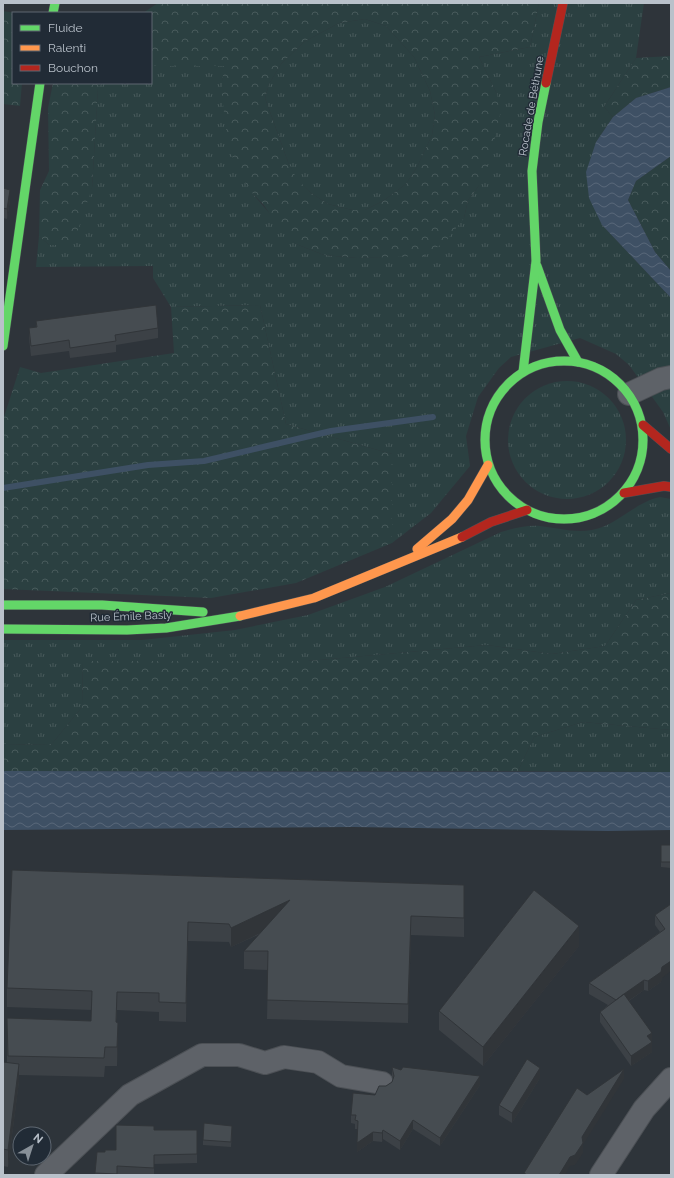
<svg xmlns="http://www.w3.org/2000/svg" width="674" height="1178" font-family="Raleway,sans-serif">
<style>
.grass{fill:url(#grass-tufts)}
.forest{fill:url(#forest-crowns);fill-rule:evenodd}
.water{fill:url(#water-waves)}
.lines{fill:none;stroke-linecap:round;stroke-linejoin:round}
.stream{stroke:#3e5064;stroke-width:6}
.street-casing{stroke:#4c5055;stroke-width:24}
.fast-casing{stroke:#4c5055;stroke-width:10}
.slow-casing{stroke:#4c5055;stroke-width:10}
.jam-casing{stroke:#4c5055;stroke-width:10}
.street{stroke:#5e6268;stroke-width:22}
.fast{stroke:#63d668;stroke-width:9}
.slow{stroke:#ff974d;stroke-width:9}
.jam{stroke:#b3261e;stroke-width:9}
.wall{fill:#3c4146}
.shaded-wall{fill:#313539}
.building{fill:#464c51;stroke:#313539}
.labels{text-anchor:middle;stroke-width:3;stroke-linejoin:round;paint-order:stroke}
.street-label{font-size:11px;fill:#b9c1ca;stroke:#212b36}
</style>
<defs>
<pattern id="grass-tufts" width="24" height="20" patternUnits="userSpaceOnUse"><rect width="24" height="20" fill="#2b4041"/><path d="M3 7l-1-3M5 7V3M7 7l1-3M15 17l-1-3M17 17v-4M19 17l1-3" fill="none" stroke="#485a5b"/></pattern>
<pattern id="forest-crowns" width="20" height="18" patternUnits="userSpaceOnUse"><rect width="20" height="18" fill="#2b4041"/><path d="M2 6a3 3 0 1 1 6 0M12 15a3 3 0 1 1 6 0" fill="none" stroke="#485a5b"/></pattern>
<pattern id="water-waves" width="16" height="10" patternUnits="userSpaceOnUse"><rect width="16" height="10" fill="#3e5064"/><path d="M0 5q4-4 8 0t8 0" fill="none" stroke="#586779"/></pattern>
</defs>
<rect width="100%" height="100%" fill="#2e343a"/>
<g class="grass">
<polygon points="539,3 644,3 636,58 604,107 613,117 596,142 602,225 671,298 671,430 663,412 629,365 616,354 580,338 511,357 499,368 478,397 466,436 470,466 431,513 392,543 392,454 286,424 260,305 171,307 153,278 153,266 36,267 39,236 49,245 92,188 98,87 102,83 151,83 151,66 226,66 222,81 253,194 296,244 324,255 357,258 383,257 464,218 468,200 478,187 497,94 479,57 530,47"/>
<polygon points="365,19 386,26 414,57 430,91 435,115 432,135 417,167 406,184 383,201 365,210 352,210 328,204 311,193 296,179 288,162 265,98 269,84 281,64 304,42 339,23"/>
<circle cx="567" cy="440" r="59"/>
<path d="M660,497L671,499V593L636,600L605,646L552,654L487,645L308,661H83L82,707L51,745L3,744V640H142L235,630L308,615L385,587L501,532C514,528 527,525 540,526C558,528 574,533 592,530C618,525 635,502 660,497Z"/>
<polygon points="583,722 671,730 671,772 518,771 534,737"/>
</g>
<g class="forest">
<path d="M158,3H539L530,47L479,57L497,94L500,115L491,156L478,187L468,200L464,218L446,241L425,256L357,258L324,255L296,244L278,226L263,204L253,194L237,170L228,144L222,96V81L225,66H151V13H143ZM365,19L386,26L414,57L430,91L435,115L432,135L417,167L406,184L383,201L365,210H352L328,204L311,193L297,179L288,162L265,98L269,84L281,64L304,42L339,23Z"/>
<polygon points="3,11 15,13 13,13 13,83 22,83 20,106 3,104"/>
<polygon points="671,56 671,87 636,98 613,117 604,107 636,58"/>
<polygon points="53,83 102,83 98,88 92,188 78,230 65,245 49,245 39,236 40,190 49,171 48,108"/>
<polygon points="671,156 671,271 655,252 628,200 636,181"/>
<polygon points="260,305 286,424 392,454 392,543 296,583 211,598 3,589 3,420 20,367 41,373 174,353 171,307"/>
<polygon points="671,593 671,730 583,722 534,737 518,771 3,771 3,744 51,745 82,707 83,661 308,661 487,645 552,654 605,646 636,600"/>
</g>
<g class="water">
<polygon points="671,87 671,156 636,181 628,200 655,252 671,271 671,298 602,225 589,198 586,172 596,142 613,117 636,98"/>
<polygon points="3,771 671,772 671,830 608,831 353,827 3,830"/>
</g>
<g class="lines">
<polyline class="stream" points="3,488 148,465 204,461 331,431 433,417"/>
<defs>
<g id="street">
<polyline points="629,394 661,379 671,377"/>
<polyline points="46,1175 130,1095 202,1055 239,1055 265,1063 284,1057 318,1062 341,1076 382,1083"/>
<polyline points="601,1175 644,1109 671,1079"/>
</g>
<g id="fast">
<polyline points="53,13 55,3"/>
<polyline points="537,266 560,330 578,362"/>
<polyline points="3,346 40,83"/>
<circle cx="564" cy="440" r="79"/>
<polyline points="523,372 536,261 532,171 538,122 546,83"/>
<polyline points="3,605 102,605 203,612"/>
<polyline points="3,629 127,630 166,628 240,616"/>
</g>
<g id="slow">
<polyline points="417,549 452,519 468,500 488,465"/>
<polyline points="240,616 314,598 462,537"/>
</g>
<g id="jam">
<polyline points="546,83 563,3"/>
<polyline points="643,425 671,449"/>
<polyline points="624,493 664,486 671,487"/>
<polyline points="462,537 491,522 527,510"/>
</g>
</defs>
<use href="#street" class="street-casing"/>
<use href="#fast" class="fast-casing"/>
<use href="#slow" class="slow-casing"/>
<use href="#jam" class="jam-casing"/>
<use href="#street" class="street"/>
<use href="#fast" class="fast"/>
<use href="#slow" class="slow"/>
<use href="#jam" class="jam"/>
</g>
<g class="wall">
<polygon points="3,188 10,200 7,219 3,218"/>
<polygon points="36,321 158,328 158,338 116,345 116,352 70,358 69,351 31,356 29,338 29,328 36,327"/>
<polygon points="661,845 671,845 671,868 661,867"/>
<polygon points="12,870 464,885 464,937 411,935 408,1023 267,1019 268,970 244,969 244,951 260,934 231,947 229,942 188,941 186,1022 159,1021 159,1012 117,1010 116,1023 118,1041 117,1066 105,1066 104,1077 19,1075 19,1081 8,1167 3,1166 3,1062 7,1063 7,1018 91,1021 92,1010 7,1007 7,988"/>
<polygon points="671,904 661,982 648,991 644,990 629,1001 652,1043 652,1052 631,1066 600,1022 600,1012 608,1005 589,994 589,983 660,932 655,925 655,915"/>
<polygon points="579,946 483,1066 439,1030 439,1011"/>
<polygon points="392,1067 401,1070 480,1085 440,1146 413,1129 400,1150 383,1139 382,1142 373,1141 357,1152 358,1129 355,1129 355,1124 351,1123 351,1115 375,1095 392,1082 393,1080 392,1076"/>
<polygon points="540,1078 512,1123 499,1115 499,1105"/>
<polygon points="154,1130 197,1130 197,1163 154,1164 154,1175 95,1175 97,1152 105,1152 116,1150"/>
<polygon points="232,1132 231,1147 203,1145 203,1140"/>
</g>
<g class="shaded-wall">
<polygon points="10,190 10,200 7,219 7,209"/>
<polygon points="290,900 290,919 231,947 231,928"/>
<polygon points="411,916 411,935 408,1023 408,1004"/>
<polygon points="188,922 188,941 186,1022 186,1003"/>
<polygon points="579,926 579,946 483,1066 483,1047"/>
<polygon points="671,961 671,971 662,978 661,982 648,991 648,981 662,967"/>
<polygon points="644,980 644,990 624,1004 624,994"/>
<polygon points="118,1023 118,1041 117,1066 117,1047"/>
<polygon points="652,1033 652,1052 631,1066 631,1056 647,1036"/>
<polygon points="19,1064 19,1081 8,1167 8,1150"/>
<polygon points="540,1068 540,1078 512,1123 512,1113"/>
<polygon points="624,1069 624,1079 583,1145 583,1153 575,1165 570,1166 565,1175 559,1175"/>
<polygon points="480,1076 480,1085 440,1146 440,1138"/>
<polygon points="413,1120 413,1129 400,1150 400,1141"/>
<polygon points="383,1130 383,1139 382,1142 382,1133"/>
<polygon points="373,1132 373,1141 357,1152 357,1143"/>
</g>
<g class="building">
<polygon points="3,188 10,190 7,209 3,208"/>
<polygon points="156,305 158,328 115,335 116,341 70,348 69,340 31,346 29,328 37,327 36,321"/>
<rect x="661" y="845" width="10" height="17"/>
<polygon points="12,870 464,885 464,918 411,916 408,1004 267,1000 268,951 244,951 290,900 231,928 229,924 188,922 186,1003 159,1002 159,993 117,992 116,1022 118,1023 117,1047 105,1047 104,1058 8,1056 7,1018 91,1021 92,991 7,988"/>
<polygon points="534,890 579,926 483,1047 439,1011"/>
<polygon points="671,904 671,961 662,967 661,972 648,981 644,980 624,994 652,1033 647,1036 652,1042 631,1056 600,1012 624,994 616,1000 589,983 665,929 655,915"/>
<polygon points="527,1059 540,1068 512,1113 499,1105"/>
<polygon points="3,1062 19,1064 8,1150 3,1149"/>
<polygon points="392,1067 401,1070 403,1067 480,1076 440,1138 413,1120 400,1141 383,1130 382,1133 373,1132 357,1143 358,1121 355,1120 356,1115 351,1115 353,1093 375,1095 379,1086 386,1086 392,1082 394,1076"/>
<polygon points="624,1069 582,1137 583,1143 575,1155 570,1157 559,1175 527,1175 524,1173 577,1088 587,1095"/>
<polygon points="204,1123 232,1126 231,1142 203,1140"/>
<polygon points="116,1125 154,1126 154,1130 197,1130 197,1154 154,1155 154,1168 117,1166 117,1174 95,1173 97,1152 105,1152 105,1150 116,1150"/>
</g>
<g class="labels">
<g class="street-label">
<text transform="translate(531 106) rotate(-80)" y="4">Rocade de Béthune</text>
<text transform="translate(131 616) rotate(-2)" y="4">Rue Émile Basly</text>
</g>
</g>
<rect width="674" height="1178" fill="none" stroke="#b9c1ca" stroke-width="8"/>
<rect x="12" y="12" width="140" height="72" fill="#212b36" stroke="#5e6771"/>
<rect x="20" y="25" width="20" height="6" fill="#63d668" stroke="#5e6771"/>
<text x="48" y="32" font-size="12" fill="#b9c1ca">Fluide</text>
<rect x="20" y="45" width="20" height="6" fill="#ff974d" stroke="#5e6771"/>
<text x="48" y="52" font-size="12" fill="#b9c1ca">Ralenti</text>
<rect x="20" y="65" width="20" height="6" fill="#b3261e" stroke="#5e6771"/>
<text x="48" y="72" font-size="12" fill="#b9c1ca">Bouchon</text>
<g transform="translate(32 1146) rotate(39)"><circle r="19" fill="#212b36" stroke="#5e6771"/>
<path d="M0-3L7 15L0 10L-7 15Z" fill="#889098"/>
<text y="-6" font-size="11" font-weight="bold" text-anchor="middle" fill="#b9c1ca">N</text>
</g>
</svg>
